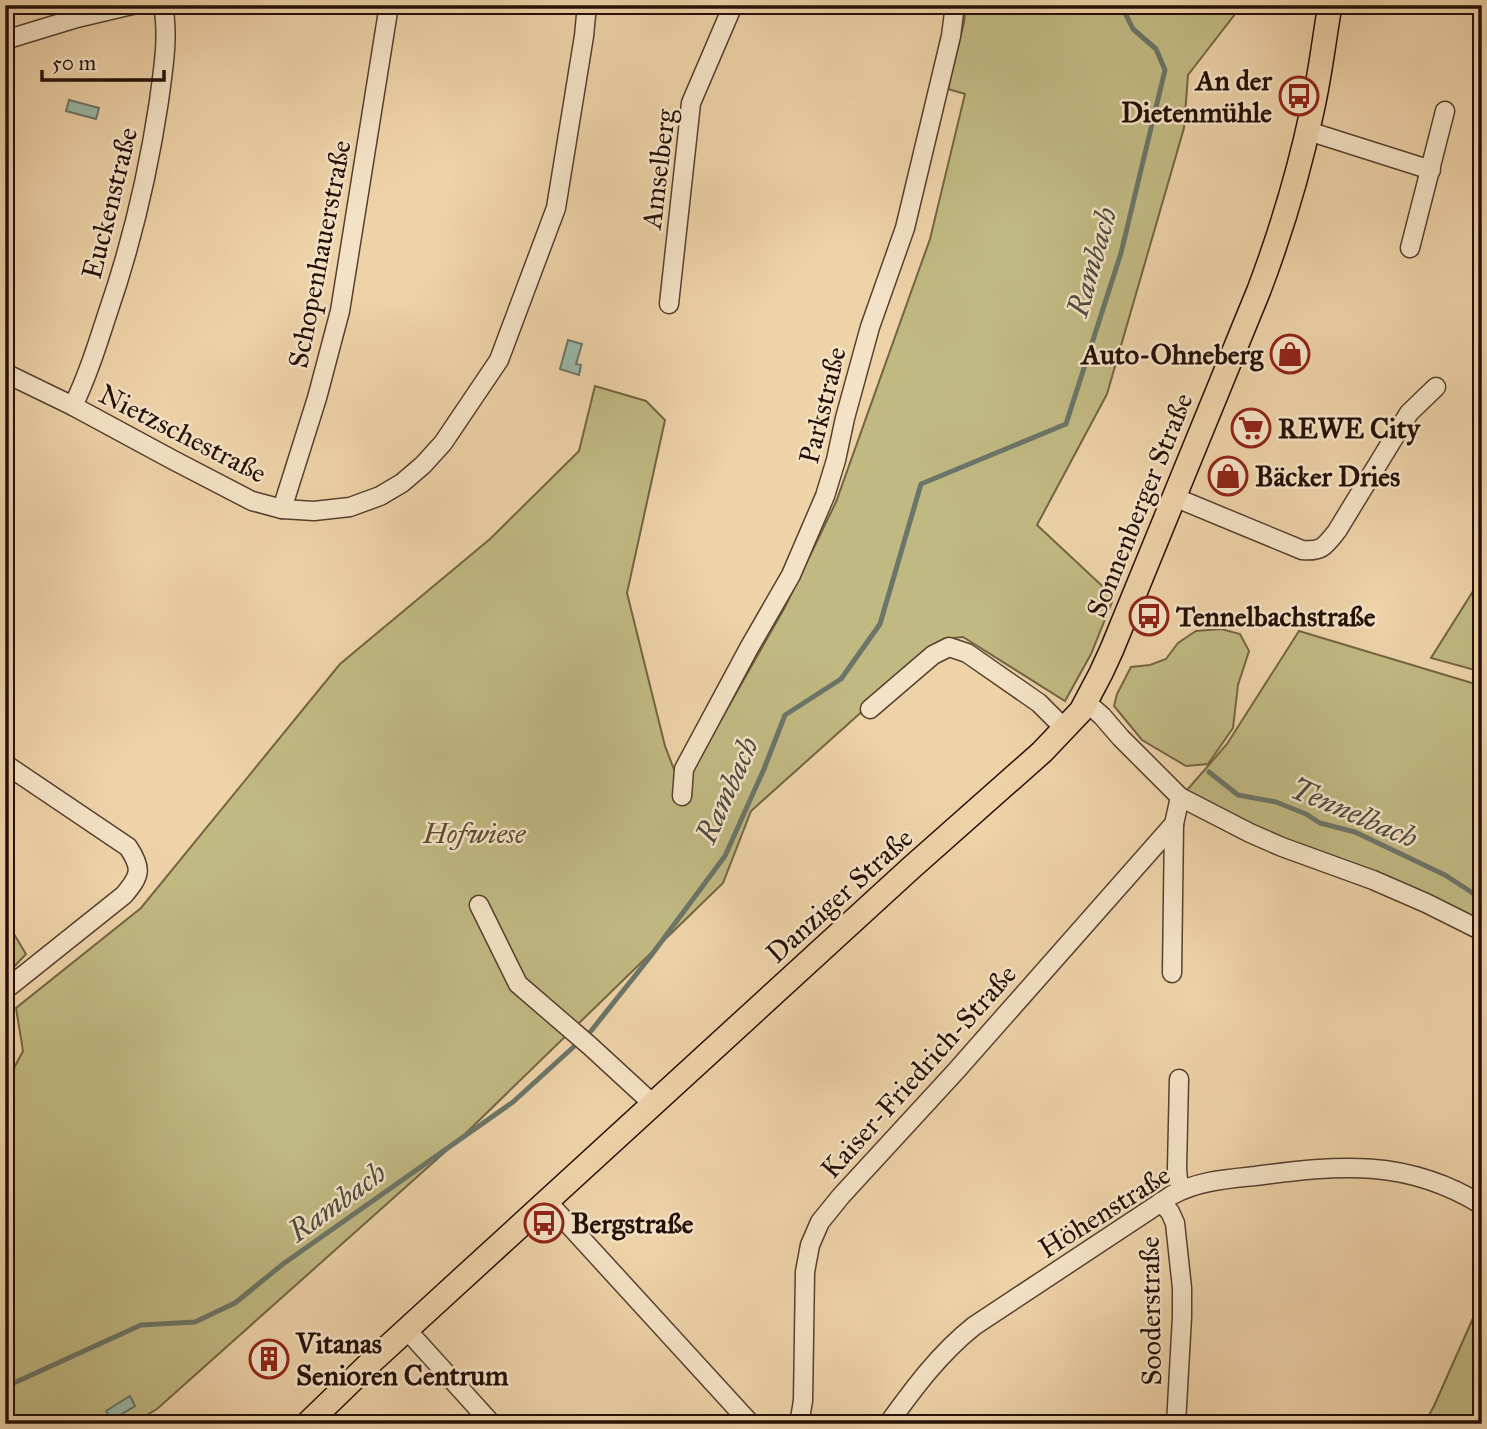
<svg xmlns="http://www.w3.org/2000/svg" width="1487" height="1429" font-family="'IM FELL Great Primer',serif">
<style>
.green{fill:#c1b982;stroke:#736444;stroke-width:2}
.water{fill:#99b8a9;stroke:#6b7568;stroke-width:2}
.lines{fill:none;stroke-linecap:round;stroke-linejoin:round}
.stream{stroke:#6b7568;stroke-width:5}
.minor-casing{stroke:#57402f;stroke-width:21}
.major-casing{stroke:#251007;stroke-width:26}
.minor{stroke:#f4e2c6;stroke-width:18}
.major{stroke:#eed2a8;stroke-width:23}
.labels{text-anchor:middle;stroke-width:5;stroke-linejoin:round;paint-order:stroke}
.poi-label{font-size:28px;font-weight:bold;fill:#251007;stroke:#f4e2c6;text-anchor:start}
.street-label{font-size:28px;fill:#251007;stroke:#f4e2c6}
.park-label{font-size:28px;font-style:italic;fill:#5c4b32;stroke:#f4e2c6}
.water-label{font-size:30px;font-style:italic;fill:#4e4b40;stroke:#f4e2c6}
</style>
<rect width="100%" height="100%" fill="#eed2a8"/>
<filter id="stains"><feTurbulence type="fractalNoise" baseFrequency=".00286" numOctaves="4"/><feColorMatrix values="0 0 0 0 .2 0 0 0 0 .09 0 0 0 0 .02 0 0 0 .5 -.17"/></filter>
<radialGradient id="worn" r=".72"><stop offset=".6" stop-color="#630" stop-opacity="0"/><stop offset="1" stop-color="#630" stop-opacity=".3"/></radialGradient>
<g class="green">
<polygon points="966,5 1242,5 1188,75 1184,128 1107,394 1037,525 1114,597 1091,654 1065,701 963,637 943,639 751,811 723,883 464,1135 157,1409 132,1424 5,1424 5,1085 23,1051 16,1008 141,908 340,664 490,539 579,451 595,386 646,401 665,420 627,593 665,746 675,772 692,771 785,607 836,502 930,239 965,94 948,89 964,22"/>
<polygon points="1482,577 1482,672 1431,658"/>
<polygon points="1221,629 1240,634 1249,651 1238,685 1233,728 1208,764 1186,766 1142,740 1114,706 1117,694 1131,667 1150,665 1166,659 1178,643 1196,631"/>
<polygon points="1299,631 1482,686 1482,931 1181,797 1227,744"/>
<polygon points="5,924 8,924 26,954 11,970 5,973"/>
<polygon points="1482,1298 1482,1424 1416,1424 1428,1417 1434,1406"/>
</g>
<g class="water">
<polygon points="69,100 99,108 96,119 66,111"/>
<polygon points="568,340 582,344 576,364 581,365 579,375 560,369"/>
<polygon points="130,1396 135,1406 112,1420 106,1411"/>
</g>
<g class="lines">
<g class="stream">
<polyline points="1209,772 1238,795 1276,802 1306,814 1320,823 1355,832 1445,875 1482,899"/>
<polyline points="5,1387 141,1325 195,1322 235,1303 283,1264 513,1102 591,1031 650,957 725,856 764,769 785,715 841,679 880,624 921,484 1066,424 1121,253 1165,70 1156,49 1133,29 1121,5"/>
</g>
<defs>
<g id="minor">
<polyline points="5,40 77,18 132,5"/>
<polyline points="1308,131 1431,170"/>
<polyline points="1410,248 1445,111"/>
<polyline points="669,304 691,103 733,5"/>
<polyline points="5,373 73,406 173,460 252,501 282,509 314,511 350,507 380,496 402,483 423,465 443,443 499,360 556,208 584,36 587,5"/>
<path d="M73,406C87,377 97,346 107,315C131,246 148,174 159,101C163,70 169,37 163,5"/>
<path d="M1174,497L1302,550C1322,552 1325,546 1337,531L1409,413L1436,387"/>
<polyline points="282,509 317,398 340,311 389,5"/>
<polyline points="1086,702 1102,716 1121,738 1180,797 1250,833 1282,847 1373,880 1426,903 1482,931"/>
<polyline points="870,709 933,655 949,647 967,653 1039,703 1064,728"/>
<path d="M5,764L128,847C143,869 140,876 124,895L5,990"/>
<polyline points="682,796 684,769 749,648 791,575 825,496 836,460 845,418 870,327 905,228 951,36 955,5"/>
<polyline points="479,905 518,984 590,1046 653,1104"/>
<polyline points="1172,973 1174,824"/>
<polyline points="1179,1079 1177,1168 1178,1180 1183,1189"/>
<polyline points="547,1201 751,1424"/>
<polyline points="1161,1202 1170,1212 1175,1223 1182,1288 1182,1317 1176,1424"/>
<polyline points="406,1329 492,1424"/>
<polyline points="799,1424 803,1401 805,1272 810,1245 820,1222 841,1196 956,1071 1174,824 1180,797"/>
<path d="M888,1424C914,1388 939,1354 974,1326L1172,1195C1198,1181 1226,1179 1255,1176C1339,1165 1406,1158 1482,1205"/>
</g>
<path id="major" d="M307,1424L368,1365L911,868L1042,752L1081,711L1101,673L1112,649L1259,290C1281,232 1299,172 1312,111C1320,76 1324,40 1330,5"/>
</defs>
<use href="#minor" class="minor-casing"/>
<use href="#major" class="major-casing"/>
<use href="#minor" class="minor"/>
<use href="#major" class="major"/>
</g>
<defs>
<symbol id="bus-ring" viewBox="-11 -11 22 22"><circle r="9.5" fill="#f4e2c6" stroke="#8f2418" stroke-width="1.5"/><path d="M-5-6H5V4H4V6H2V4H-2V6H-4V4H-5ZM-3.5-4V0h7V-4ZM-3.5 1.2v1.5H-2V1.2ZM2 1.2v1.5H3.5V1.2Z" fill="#8f2418"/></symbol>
<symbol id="shop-ring" viewBox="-11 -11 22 22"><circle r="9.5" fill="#f4e2c6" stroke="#8f2418" stroke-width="1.5"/><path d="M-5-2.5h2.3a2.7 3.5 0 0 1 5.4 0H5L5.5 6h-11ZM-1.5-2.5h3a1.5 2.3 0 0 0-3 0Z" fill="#8f2418"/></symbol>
<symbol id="supermarket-ring" viewBox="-11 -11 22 22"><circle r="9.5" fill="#f4e2c6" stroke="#8f2418" stroke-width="1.5"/><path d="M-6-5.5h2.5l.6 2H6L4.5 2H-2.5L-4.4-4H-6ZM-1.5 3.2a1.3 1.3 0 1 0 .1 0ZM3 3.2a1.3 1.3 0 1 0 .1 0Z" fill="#8f2418"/></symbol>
<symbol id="building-ring" viewBox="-11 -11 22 22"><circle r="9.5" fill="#f4e2c6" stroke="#8f2418" stroke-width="1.5"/><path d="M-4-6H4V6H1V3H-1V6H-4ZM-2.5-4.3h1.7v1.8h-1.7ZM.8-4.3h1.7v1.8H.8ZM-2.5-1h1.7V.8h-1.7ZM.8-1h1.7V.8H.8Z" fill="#8f2418"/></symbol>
</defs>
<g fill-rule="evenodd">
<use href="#bus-ring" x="1277" y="74" width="44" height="44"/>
<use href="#shop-ring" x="1268" y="332" width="44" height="44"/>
<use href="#supermarket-ring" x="1229" y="406" width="44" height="44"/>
<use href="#shop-ring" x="1206" y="454" width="44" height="44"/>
<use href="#bus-ring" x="1127" y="594" width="44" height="44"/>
<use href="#bus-ring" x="522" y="1201" width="44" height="44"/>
<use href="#building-ring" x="247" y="1337" width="44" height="44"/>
</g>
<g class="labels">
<g class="poi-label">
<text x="1272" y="90" text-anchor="end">An der<tspan x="1272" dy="32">Dietenmühle</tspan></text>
<text x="1263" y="364" text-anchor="end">Auto-Ohneberg</text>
<text x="1278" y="438">REWE City</text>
<text x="1255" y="486">Bäcker Dries</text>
<text x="1176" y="626">Tennelbachstraße</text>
<text x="571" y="1233">Bergstraße</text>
<text x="296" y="1353">Vitanas<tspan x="296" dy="32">Senioren Centrum</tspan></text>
</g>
<g class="street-label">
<text transform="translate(658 169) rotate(-83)" y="10">Amselberg</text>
<text transform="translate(109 203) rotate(-76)" y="10">Euckenstraße</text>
<text transform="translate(319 254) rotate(-79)" y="10">Schopenhauerstraße</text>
<text transform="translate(822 405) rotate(-76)" y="10">Parkstraße</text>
<text transform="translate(183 433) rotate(27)" y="10">Nietzschestraße</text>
<text transform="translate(1139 505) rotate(-68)" y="10">Sonnenberger Straße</text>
<text transform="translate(839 895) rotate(-42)" y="10">Danziger Straße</text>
<text transform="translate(918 1071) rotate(-48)" y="10">Kaiser-Friedrich-Straße</text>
<text transform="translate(1104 1211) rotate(-32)" y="10">Höhenstraße</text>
<text transform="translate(1150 1311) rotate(-91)" y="10">Sooderstraße</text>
</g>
<g class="park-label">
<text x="474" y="843">Hofwiese</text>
</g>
<g class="water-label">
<text transform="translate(1092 262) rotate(-74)" y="10">Rambach</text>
<text transform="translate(727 790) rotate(-66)" y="10">Rambach</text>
<text transform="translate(1354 813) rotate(23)" y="10">Tennelbach</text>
<text transform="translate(337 1202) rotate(-36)" y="10">Rambach</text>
</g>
</g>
<rect width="1487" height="1429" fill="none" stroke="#eed2a8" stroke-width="28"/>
<rect x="7" y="7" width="1473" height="1415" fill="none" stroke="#251007" stroke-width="3.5"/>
<rect x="14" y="14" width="1459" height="1401" fill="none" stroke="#251007" stroke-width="2"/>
<path d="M42 70v10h122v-10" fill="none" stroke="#251007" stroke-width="3.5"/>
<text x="52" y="70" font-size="21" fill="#251007" stroke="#f4e2c6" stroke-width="5" paint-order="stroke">50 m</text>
<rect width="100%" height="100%" filter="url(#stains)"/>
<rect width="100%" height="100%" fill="url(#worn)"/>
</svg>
